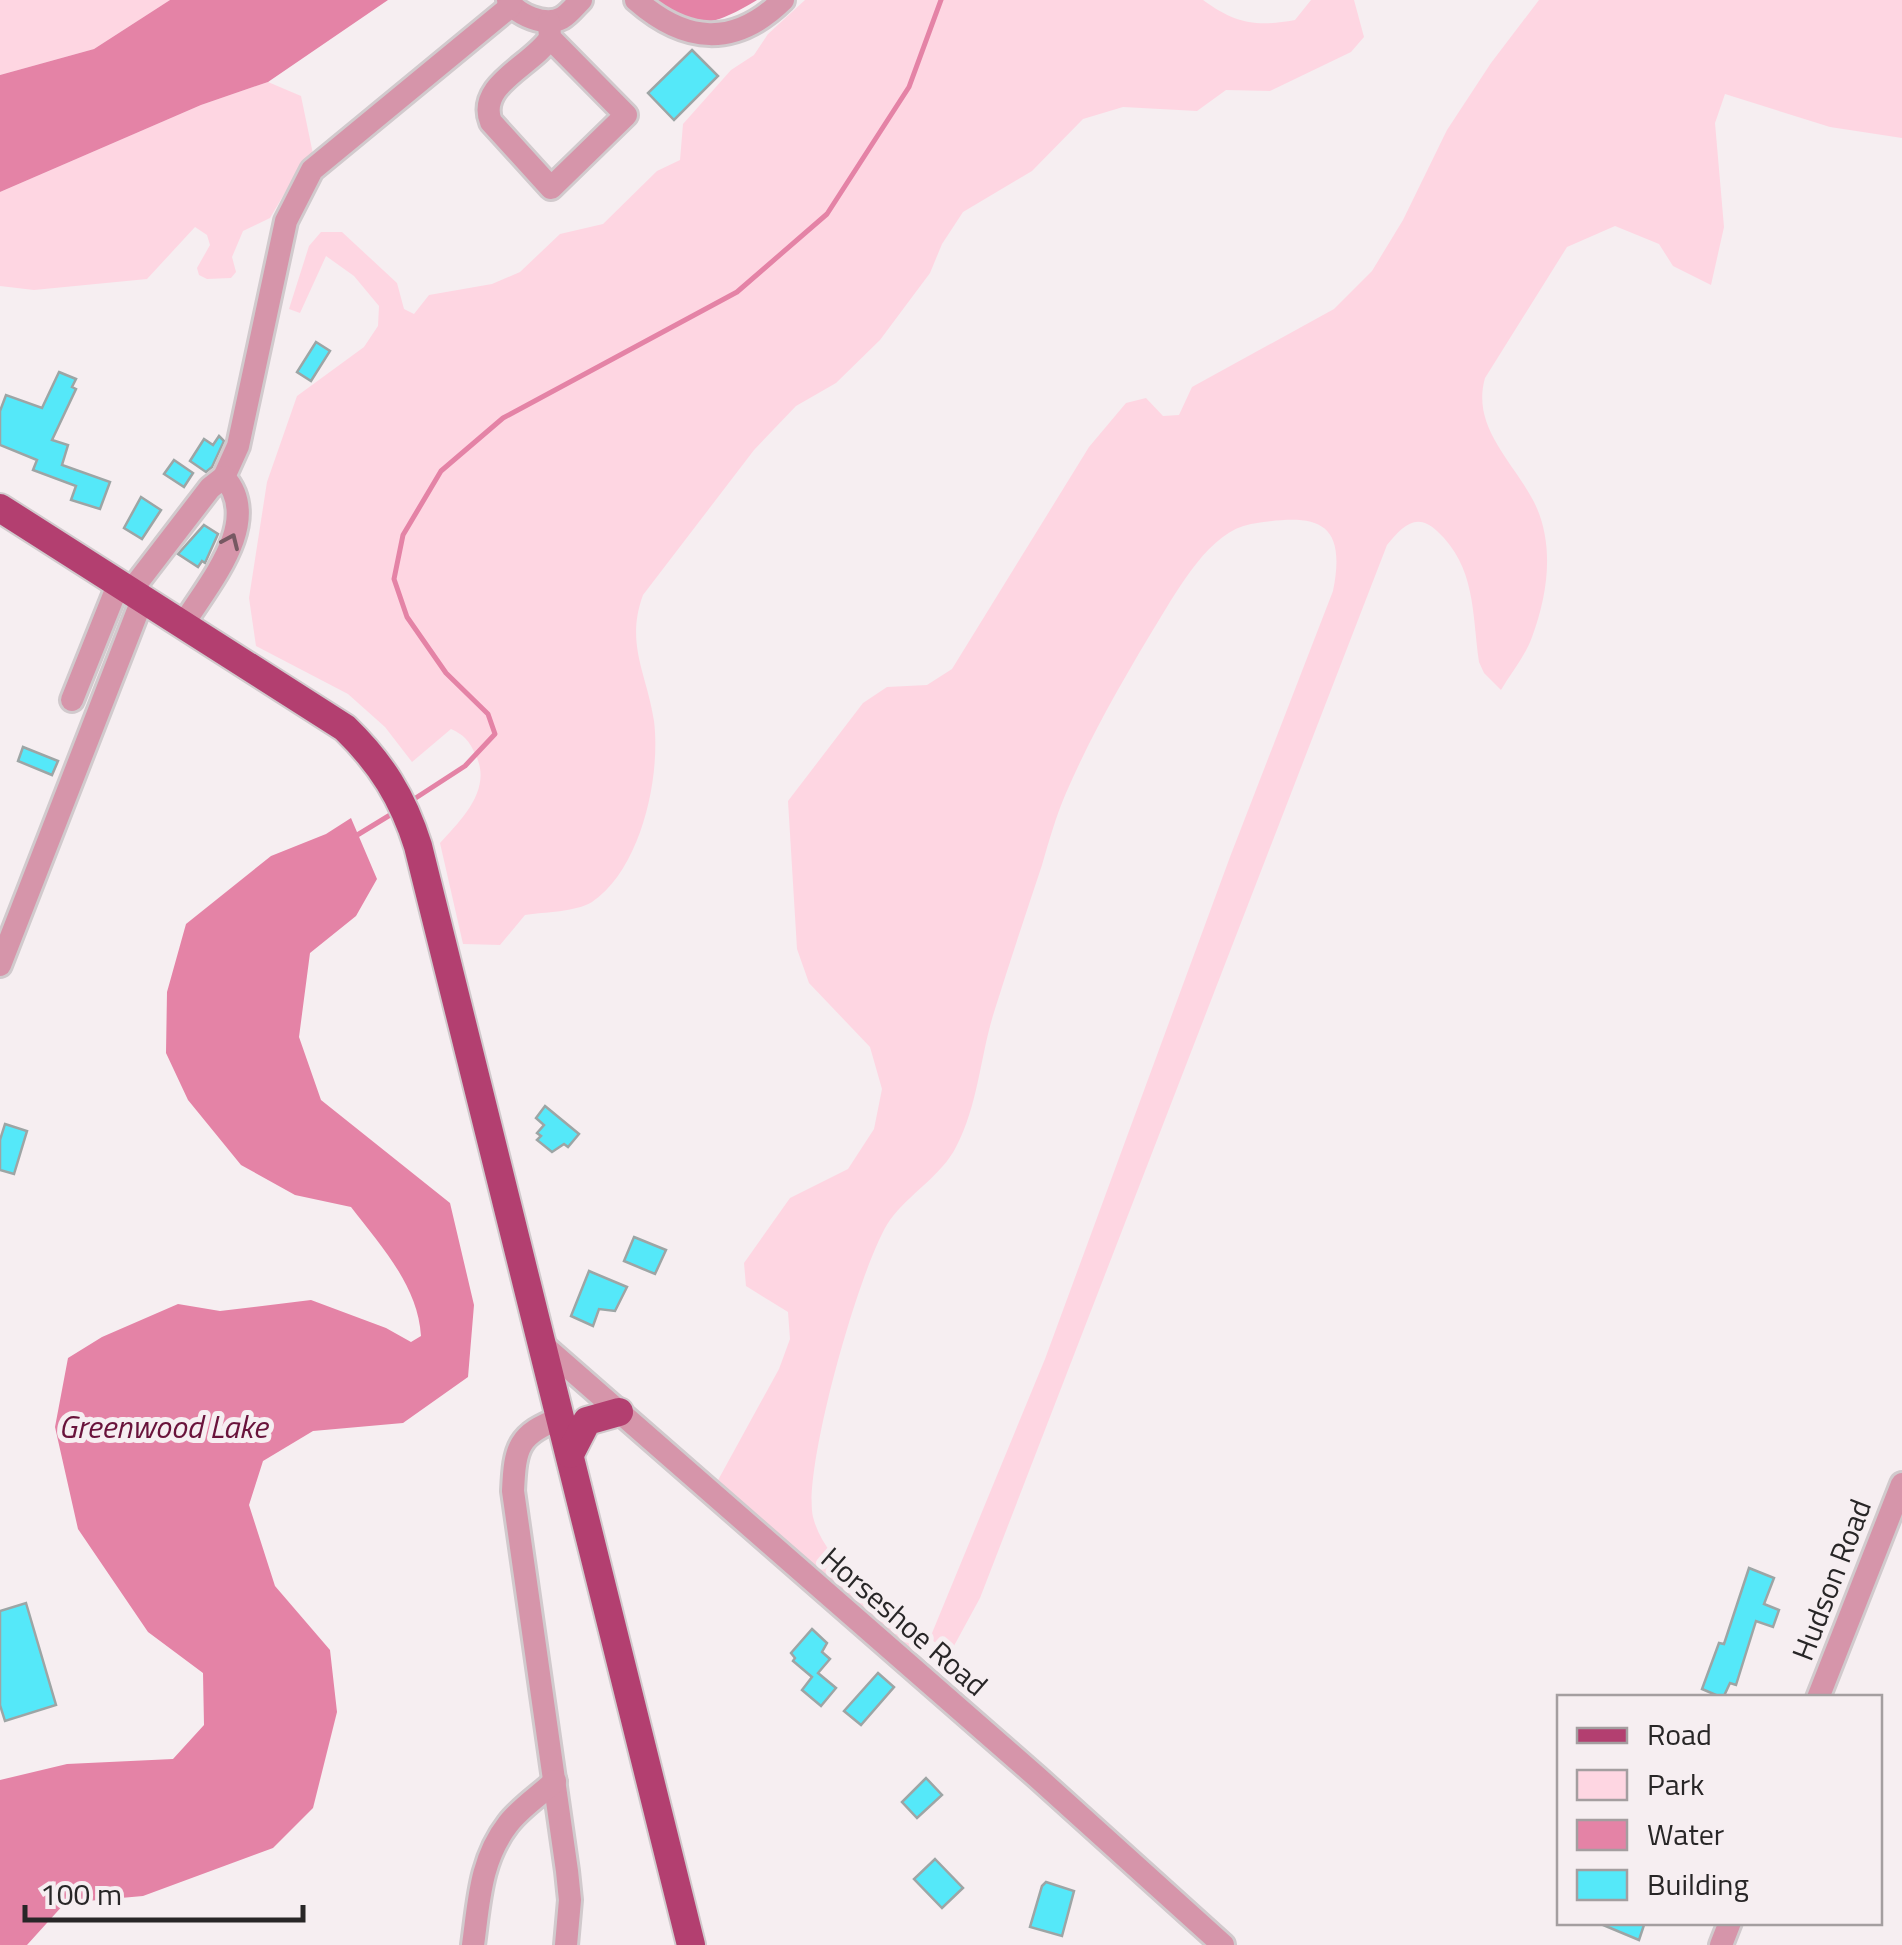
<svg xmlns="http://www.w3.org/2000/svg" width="1902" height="1945" font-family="'Titillium Web',sans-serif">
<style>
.green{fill:#fed6e2}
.water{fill:#e483a6}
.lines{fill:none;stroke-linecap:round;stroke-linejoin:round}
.stream{stroke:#e483a6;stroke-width:5}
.building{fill:#55e8f9;stroke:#9da5a5;stroke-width:2.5}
.minor-casing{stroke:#d1cacd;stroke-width:28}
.major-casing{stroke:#d1cacd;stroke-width:32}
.minor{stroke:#d695aa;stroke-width:22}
.major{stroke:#b33f70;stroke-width:28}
.oneway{stroke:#765862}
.labels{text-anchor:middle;stroke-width:10;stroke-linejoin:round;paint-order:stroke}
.street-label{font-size:30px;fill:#282627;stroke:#f6eef1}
.water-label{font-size:32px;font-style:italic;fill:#69133b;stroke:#f6eef1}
</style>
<rect width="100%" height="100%" fill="#f6eef1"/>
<g class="green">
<polygon points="0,0 170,0 94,49 0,75"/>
<path d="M805,0H1203C1236,24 1256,27 1295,20L1311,0H1354L1364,37L1351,52L1270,91L1226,90L1197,111L1123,107L1083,119L1032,171L963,212L942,244L930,273L880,340L836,383L796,406L754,450L643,595C625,644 647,674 654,721C661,777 641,869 592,902C576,912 544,912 525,915L500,945L463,944L440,843C461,820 491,791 477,758C470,742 466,736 451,729L412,762L385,727L348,694L256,646L249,598L267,482L297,396L364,347L378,326L379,306L354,276L326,256L300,313L289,309L309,246L321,232H342L397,283L404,309L414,314L429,295L492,284L520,272L560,234L603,224L657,171L680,160L683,124L731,70L754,55L768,34Z"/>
<path d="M1539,0H1902V138L1830,127L1725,94L1715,123L1724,227L1711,285L1673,266L1659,244L1615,226L1567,247L1485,378C1471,427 1513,461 1534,502C1555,544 1548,594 1532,637C1526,655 1511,673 1501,690L1484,673L1479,662C1472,613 1476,567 1437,531C1416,511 1402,527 1387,545L980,1598L949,1655L930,1638L1045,1359L1230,857L1333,591C1348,517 1313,514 1251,524C1210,531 1179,588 1159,620C1125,676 1092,733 1066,793C1056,816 1049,841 1042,865C1026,913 1010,961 995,1009C980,1055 979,1103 956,1147C942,1175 909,1194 890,1220C861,1261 802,1470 813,1517C825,1564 879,1598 913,1628L919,1640L916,1654L717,1482L779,1369L790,1339L788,1312L746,1286L744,1263L790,1198L848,1169L874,1129L882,1089L870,1047L809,983L797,949L788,801L863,703L887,687L927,685L952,669L1089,447L1126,403L1146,398L1163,416L1179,415L1192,387L1334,309L1372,271L1403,220L1447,130L1491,63Z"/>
<polygon points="268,82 301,96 313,154 296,174 270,218 243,231 232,257 236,272 231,278 207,279 199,275 197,268 210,245 207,235 195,227 147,279 34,290 0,286 0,192 201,105"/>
</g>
<g class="water">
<polygon points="170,0 388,0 268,82 201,105 0,192 0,75 94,49"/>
<path d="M652,0H757C735,13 704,31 679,20C669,16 660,6 652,0Z"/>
<path d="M351,818L377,879L356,916L310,953L299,1037L321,1100L450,1203L474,1305L468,1377L403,1423L313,1431L263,1461L249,1505L275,1586L330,1650L337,1712L313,1808L273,1848L143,1896L65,1903L27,1945H0V1780L67,1764L173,1759L204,1725L203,1673L148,1632L78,1529L55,1427L68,1358L102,1337L178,1304L220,1311L311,1300L386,1328L411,1342L421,1336C418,1285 380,1245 351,1207L295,1195L241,1165L188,1100L166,1053L167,992L186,924L271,856L326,834Z"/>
</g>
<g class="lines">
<g class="stream">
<polyline points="408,803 465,766 495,734 488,714 446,673 407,617 394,579 403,535 441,471 503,418 737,292 827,214 909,87 941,0"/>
<polyline points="354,837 395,812"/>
</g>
</g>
<g class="building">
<polygon points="692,50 718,76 674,120 648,93"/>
<polygon points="316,342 330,351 311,381 297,372"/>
<polygon points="59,372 76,379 72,387 76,389 52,440 68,445 62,465 110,482 100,509 71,500 76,486 33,470 37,460 0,445 0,411 6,395 42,408"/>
<polygon points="219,436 224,441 212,467 206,472 190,461 204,439 213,445"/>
<polygon points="174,460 193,473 184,487 164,474"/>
<polygon points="141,497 161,510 142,539 124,528"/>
<polygon points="204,525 218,534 205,563 202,561 198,567 178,554"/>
<polygon points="23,747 58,761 52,775 18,761"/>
<polygon points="545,1106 579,1134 568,1147 564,1144 552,1152 537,1140 541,1136 537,1133 544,1125 536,1118"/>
<polygon points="5,1124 27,1131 14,1174 0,1170 0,1140"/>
<polygon points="634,1237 666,1250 655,1274 624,1261"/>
<polygon points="589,1271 627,1287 615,1311 599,1309 593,1326 571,1316"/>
<polygon points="1749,1568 1774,1578 1764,1604 1779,1610 1773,1627 1756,1621 1736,1685 1730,1683 1723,1698 1702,1689 1719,1643 1724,1644"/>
<polygon points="26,1603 56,1705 5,1721 0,1705 0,1611"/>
<polygon points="812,1629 827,1643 822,1652 830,1659 818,1673 836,1688 821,1706 802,1690 812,1677 793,1661 795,1658 791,1653"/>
<polygon points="878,1673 894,1687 861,1725 844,1711"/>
<polygon points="926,1778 942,1795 917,1818 902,1802"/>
<polygon points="935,1859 963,1888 942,1908 914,1879"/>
<polygon points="1046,1882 1074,1891 1062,1936 1030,1927 1042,1886"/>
<polygon points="1596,1922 1645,1922 1639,1940"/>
</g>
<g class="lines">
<defs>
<g id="minor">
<path d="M508,0C517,15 545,27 562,18C569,14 575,6 581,0"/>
<path d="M636,0C685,43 734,48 783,0"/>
<path d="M549,22L550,38L626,115L551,188L491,122C476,85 533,65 550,38"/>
<polyline points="224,477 238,446 286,221 312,170 511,6"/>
<path d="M130,592L210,488L224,477C264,522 207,585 183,625"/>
<polyline points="72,700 118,585"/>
<polyline points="0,965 142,600"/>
<polyline points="544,1346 1037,1777 1223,1945"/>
<path d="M561,1418C518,1434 515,1447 513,1491L567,1871L570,1900L566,1945"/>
<polyline points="1818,1698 1902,1484"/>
<path d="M473,1945C479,1902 480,1860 508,1824C520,1808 540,1795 555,1781"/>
<polyline points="1721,1945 1730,1922"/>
</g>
<g id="major">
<path d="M0,508L345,728C381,763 403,798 418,846L691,1945"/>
<polyline points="570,1454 587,1421 619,1412"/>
</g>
</defs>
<use href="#minor" class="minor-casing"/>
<use href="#major" class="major-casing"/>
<use href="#minor" class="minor"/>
<use href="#major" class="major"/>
</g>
<defs><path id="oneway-chevron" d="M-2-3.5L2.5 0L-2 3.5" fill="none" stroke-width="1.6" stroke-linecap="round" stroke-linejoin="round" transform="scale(2.5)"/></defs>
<use class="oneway" href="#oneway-chevron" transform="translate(231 541) rotate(-66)"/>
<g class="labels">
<g class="street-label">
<text transform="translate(1832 1580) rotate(-69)" y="10">Hudson Road</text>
<text transform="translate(904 1622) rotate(41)" y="10">Horseshoe Road</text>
</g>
<g class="water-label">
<text x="163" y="1438">Greenwood Lake</text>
</g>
</g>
<rect x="1557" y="1695" width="325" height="230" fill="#f6eef1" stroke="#a49ea0" stroke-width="2.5"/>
<rect x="1577" y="1728" width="50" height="15" fill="#b33f70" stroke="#a49ea0" stroke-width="2.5"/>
<text x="1647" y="1745" font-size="30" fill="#282627">Road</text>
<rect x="1577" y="1770" width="50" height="30" fill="#fed6e2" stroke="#a49ea0" stroke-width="2.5"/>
<text x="1647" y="1795" font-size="30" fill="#282627">Park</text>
<rect x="1577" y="1820" width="50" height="30" fill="#e483a6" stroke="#a49ea0" stroke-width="2.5"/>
<text x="1647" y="1845" font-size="30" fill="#282627">Water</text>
<rect x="1577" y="1870" width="50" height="30" fill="#55e8f9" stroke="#a49ea0" stroke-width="2.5"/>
<text x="1647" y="1895" font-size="30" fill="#282627">Building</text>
<path d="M25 1905v15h278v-15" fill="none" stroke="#282627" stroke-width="5"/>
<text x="40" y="1905" font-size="30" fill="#282627" stroke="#f6eef1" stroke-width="8" paint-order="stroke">100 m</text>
</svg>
